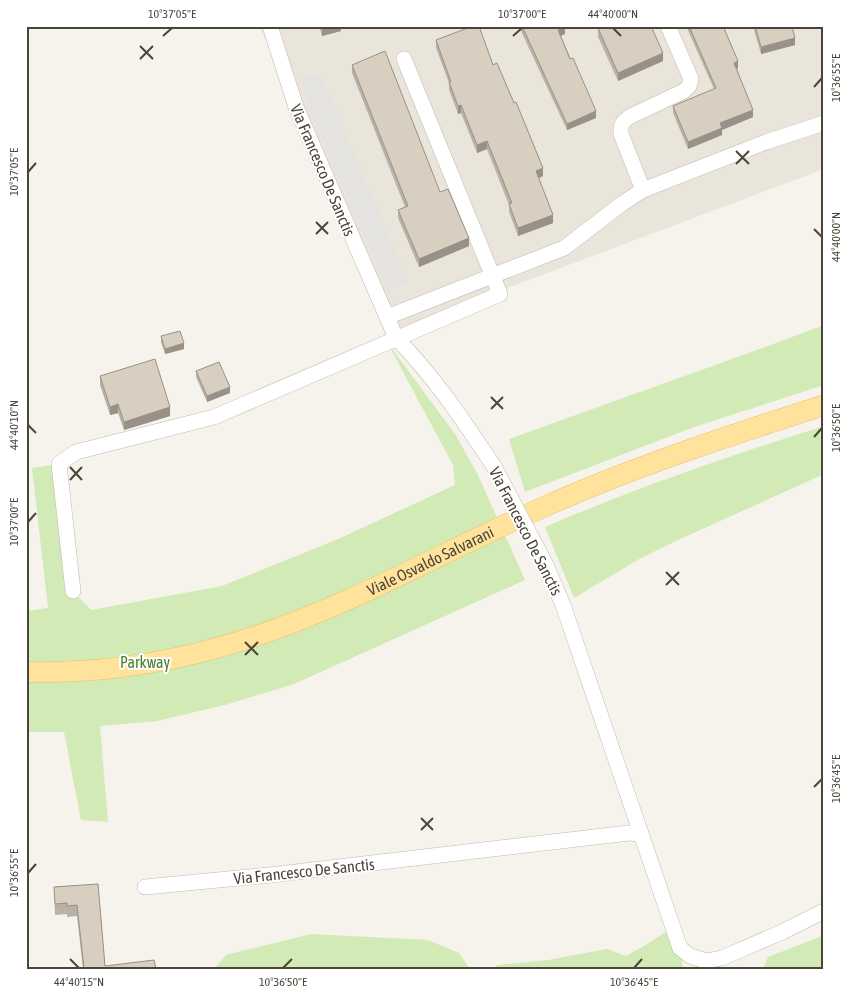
<svg xmlns="http://www.w3.org/2000/svg" width="850" height="995" font-family="'Asap Condensed',sans-serif">
<style>
.residential{fill:#eae5da}
.green{fill:#d2eab5}
.parking{fill:#e5e3e0}
.lines{fill:none;stroke-linecap:round;stroke-linejoin:round}
.minor-casing{stroke:#c2bbae;stroke-width:16}
.major-casing{stroke:#e6c16a;stroke-width:21}
.minor{stroke:#fff;stroke-width:15}
.major{stroke:#ffe39c;stroke-width:20}
.minor-bridge-casing{stroke:#c2bbae;stroke-width:16;stroke-linecap:butt}
.minor-bridge{stroke:#fff;stroke-width:15}
.wall{fill:#bab2a6}
.shaded-wall{fill:#979187}
.building{fill:#d8cfc1;stroke:#979187}
.ticks{fill:none;stroke:#4b4439;stroke-width:2}
.labels{text-anchor:middle;stroke-width:4;stroke-linejoin:round;paint-order:stroke}
.street-label{font-size:16px;fill:#4b4439;stroke:#fff}
.park-label{font-size:16px;fill:#4a7f2a;stroke:#fff}
.neatline{fill:none;stroke:#4b4439;stroke-width:2}
.ticks-label{font-size:12px;text-anchor:middle;fill:#4b4439}
</style>
<rect width="100%" height="100%" fill="#f6f3ec"/>
<polygon class="residential" points="260,26 824,26 824,169 385,334"/>
<g class="green">
<polygon points="824,325 824,385 694,427 525,492 509,439 757,350"/>
<polygon points="387,342 455,434 477,473 525,580 294,684 225,705 157,721 100,726 108,822 81,820 64,732 26,732 26,611 48,608 32,468 59,464 73,591 91,610 222,586 336,540 455,485 453,465"/>
<path d="M824,426V474L676,541L641,558L574,598L545,527C636,488 729,456 824,426Z"/>
<polygon points="673,927 680,948 683,969 493,969 497,965 548,960 607,949 626,956 649,943"/>
<polygon points="311,934 428,940 459,953 470,969 214,969 226,955"/>
<polygon points="822,936 824,937 824,969 763,969 768,957"/>
</g>
<polygon class="parking" points="321,75 408,282 388,290 338,176 307,102 301,78"/>
<g class="lines">
<defs>
<g id="minor">
<path d="M270,26L296,107L396,338C434,376 465,423 495,468"/>
<path d="M643,190L621,134C620,124 623,121 631,116L684,91L689,86L691,79L668,26"/>
<polyline points="387,317 564,248 623,203 643,190 766,142 824,123"/>
<polyline points="546,565 563,605 680,948 690,956 706,961 722,958 782,932 824,911"/>
<polyline points="73,591 59,464 76,452 214,417 500,294 404,59"/>
<polyline points="145,887 270,875 629,833 641,834"/>
</g>
<g id="major">
<path id="s1" d="M26,672C104,674 182,661 256,636C356,603 448,549 544,507C635,466 729,436 824,405"/>
</g>
</defs>
<use href="#minor" class="minor-casing"/>
<use href="#major" class="major-casing"/>
<use href="#minor" class="minor"/>
<use href="#major" class="major"/>
<defs>
<polyline id="minor-bridge" points="495,468 546,565"/>
</defs>
<use href="#minor-bridge" class="minor-bridge-casing"/>
<use href="#minor-bridge" class="minor-bridge"/>
</g>
<g class="wall">
<polygon points="319,26 341,26 341,31 322,36"/>
<polygon points="521,26 565,26 565,34 561,36 596,118 567,130 521,31"/>
<polygon points="686,26 723,26 738,68 737,69 753,117 722,130 722,135 688,149 673,113 673,106 714,89"/>
<polygon points="753,26 792,26 795,45 761,54"/>
<polygon points="598,28 663,61 618,81 598,37"/>
<polygon points="436,40 493,65 543,176 539,178 553,223 518,236 509,212 509,205 487,149 477,153 461,113 458,114 449,90 449,83 436,48"/>
<polygon points="352,65 440,192 469,246 419,267 398,218 398,210 405,207 352,73"/>
<polygon points="161,336 184,349 165,354 161,342"/>
<polygon points="196,371 230,393 207,402 196,377"/>
<polygon points="100,376 170,416 124,430 118,413 110,415 100,385"/>
<polygon points="98,884 105,966 156,969 83,969 77,916 67,917 67,914 55,915 54,887"/>
</g>
<g class="shaded-wall">
<polygon points="330,26 341,26 341,31 322,36 322,29"/>
<polygon points="565,27 565,34 558,37 558,30"/>
<polygon points="795,38 795,45 761,54 761,47"/>
<polygon points="663,53 663,61 618,81 618,73"/>
<polygon points="738,61 738,68 734,70 734,63"/>
<polygon points="461,105 461,113 458,114 458,106"/>
<polygon points="753,110 753,117 722,130 722,135 688,149 688,142 720,123"/>
<polygon points="596,111 596,118 567,130 567,124"/>
<polygon points="487,141 487,149 477,153 477,145"/>
<polygon points="543,168 543,176 536,179 536,171"/>
<polygon points="553,215 553,223 518,236 518,228"/>
<polygon points="469,238 469,246 419,267 419,259"/>
<polygon points="184,343 184,349 165,354 165,349"/>
<polygon points="230,387 230,393 207,402 207,396"/>
<polygon points="118,404 118,413 110,415 110,407"/>
<polygon points="170,407 170,416 124,430 124,422"/>
</g>
<g class="building">
<polygon points="321,26 330,26 322,29"/>
<polygon points="473,26 479,26 493,65 497,63 514,103 516,102 543,168 536,171 553,215 518,228 509,204 512,203 487,141 477,145 461,105 458,106 449,82 451,82 436,40"/>
<polygon points="522,26 565,26 565,27 558,30 570,59 573,58 596,111 567,124"/>
<polygon points="602,26 651,26 663,53 618,73 598,28"/>
<polygon points="689,26 723,26 738,61 734,63 753,110 720,123 722,128 688,142 673,106 716,88"/>
<polygon points="755,26 792,26 795,38 761,47"/>
<polygon points="385,51 440,192 448,189 469,238 419,259 398,210 408,206 352,65"/>
<polygon points="180,331 184,343 165,349 161,336"/>
<polygon points="155,359 170,407 124,422 118,404 110,407 100,376"/>
<polygon points="219,362 230,387 207,396 196,371"/>
<polygon points="98,884 105,966 154,960 156,969 84,969 77,905 67,906 67,903 55,904 54,887"/>
</g>
<path class="ticks" d="M613,28L621,36M163,36L172,28M513,36L522,28M140,46L153,59M140,59L153,46M814,87L822,78M736,151L749,164M736,164L749,151M28,172L36,163M316,222L328,234M814,229L822,237M316,234L328,222M491,397L503,409M491,409L503,397M28,425L36,433M814,437L822,428M70,467L82,480M70,480L82,467M28,522L36,513M666,572L679,585M666,585L679,572M245,642L258,655M245,655L258,642M814,787L822,779M421,818L433,830M421,830L433,818M28,873L36,864M70,959L79,968M283,968L292,959M634,968L642,959"/>
<g class="labels">
<g class="street-label">
<text transform="translate(323 170) rotate(67)" y="6">Via Francesco De Sanctis</text>
<text transform="translate(526 531) rotate(63)" y="6">Via Francesco De Sanctis</text>
<text dy="6" stroke="none"><textPath href="#s1" startOffset="424">Viale Osvaldo Salvarani</textPath></text>
<text transform="translate(304 871) rotate(-6)" y="6">Via Francesco De Sanctis</text>
</g>
<g class="park-label">
<text x="145" y="668">Parkway</text>
</g>
</g>
<rect width="850" height="995" fill="none" stroke="#ffffff" stroke-width="55"/>
<rect x="28" y="28" width="794" height="940" class="neatline"/>
<g class="ticks-label">
<text x="172" y="18">10°37'05"E</text>
<text x="522" y="18">10°37'00"E</text>
<text x="613" y="18">44°40'00"N</text>
<text transform="translate(836 78) rotate(-90)" y="4">10°36'55"E</text>
<text transform="translate(14 172) rotate(-90)" y="4">10°37'05"E</text>
<text transform="translate(836 237) rotate(-90)" y="4">44°40'00"N</text>
<text transform="translate(14 425) rotate(-90)" y="4">44°40'10"N</text>
<text transform="translate(836 428) rotate(-90)" y="4">10°36'50"E</text>
<text transform="translate(14 522) rotate(-90)" y="4">10°37'00"E</text>
<text transform="translate(836 779) rotate(-90)" y="4">10°36'45"E</text>
<text transform="translate(14 873) rotate(-90)" y="4">10°36'55"E</text>
<text x="79" y="986">44°40'15"N</text>
<text x="283" y="986">10°36'50"E</text>
<text x="634" y="986">10°36'45"E</text>
</g>
</svg>
